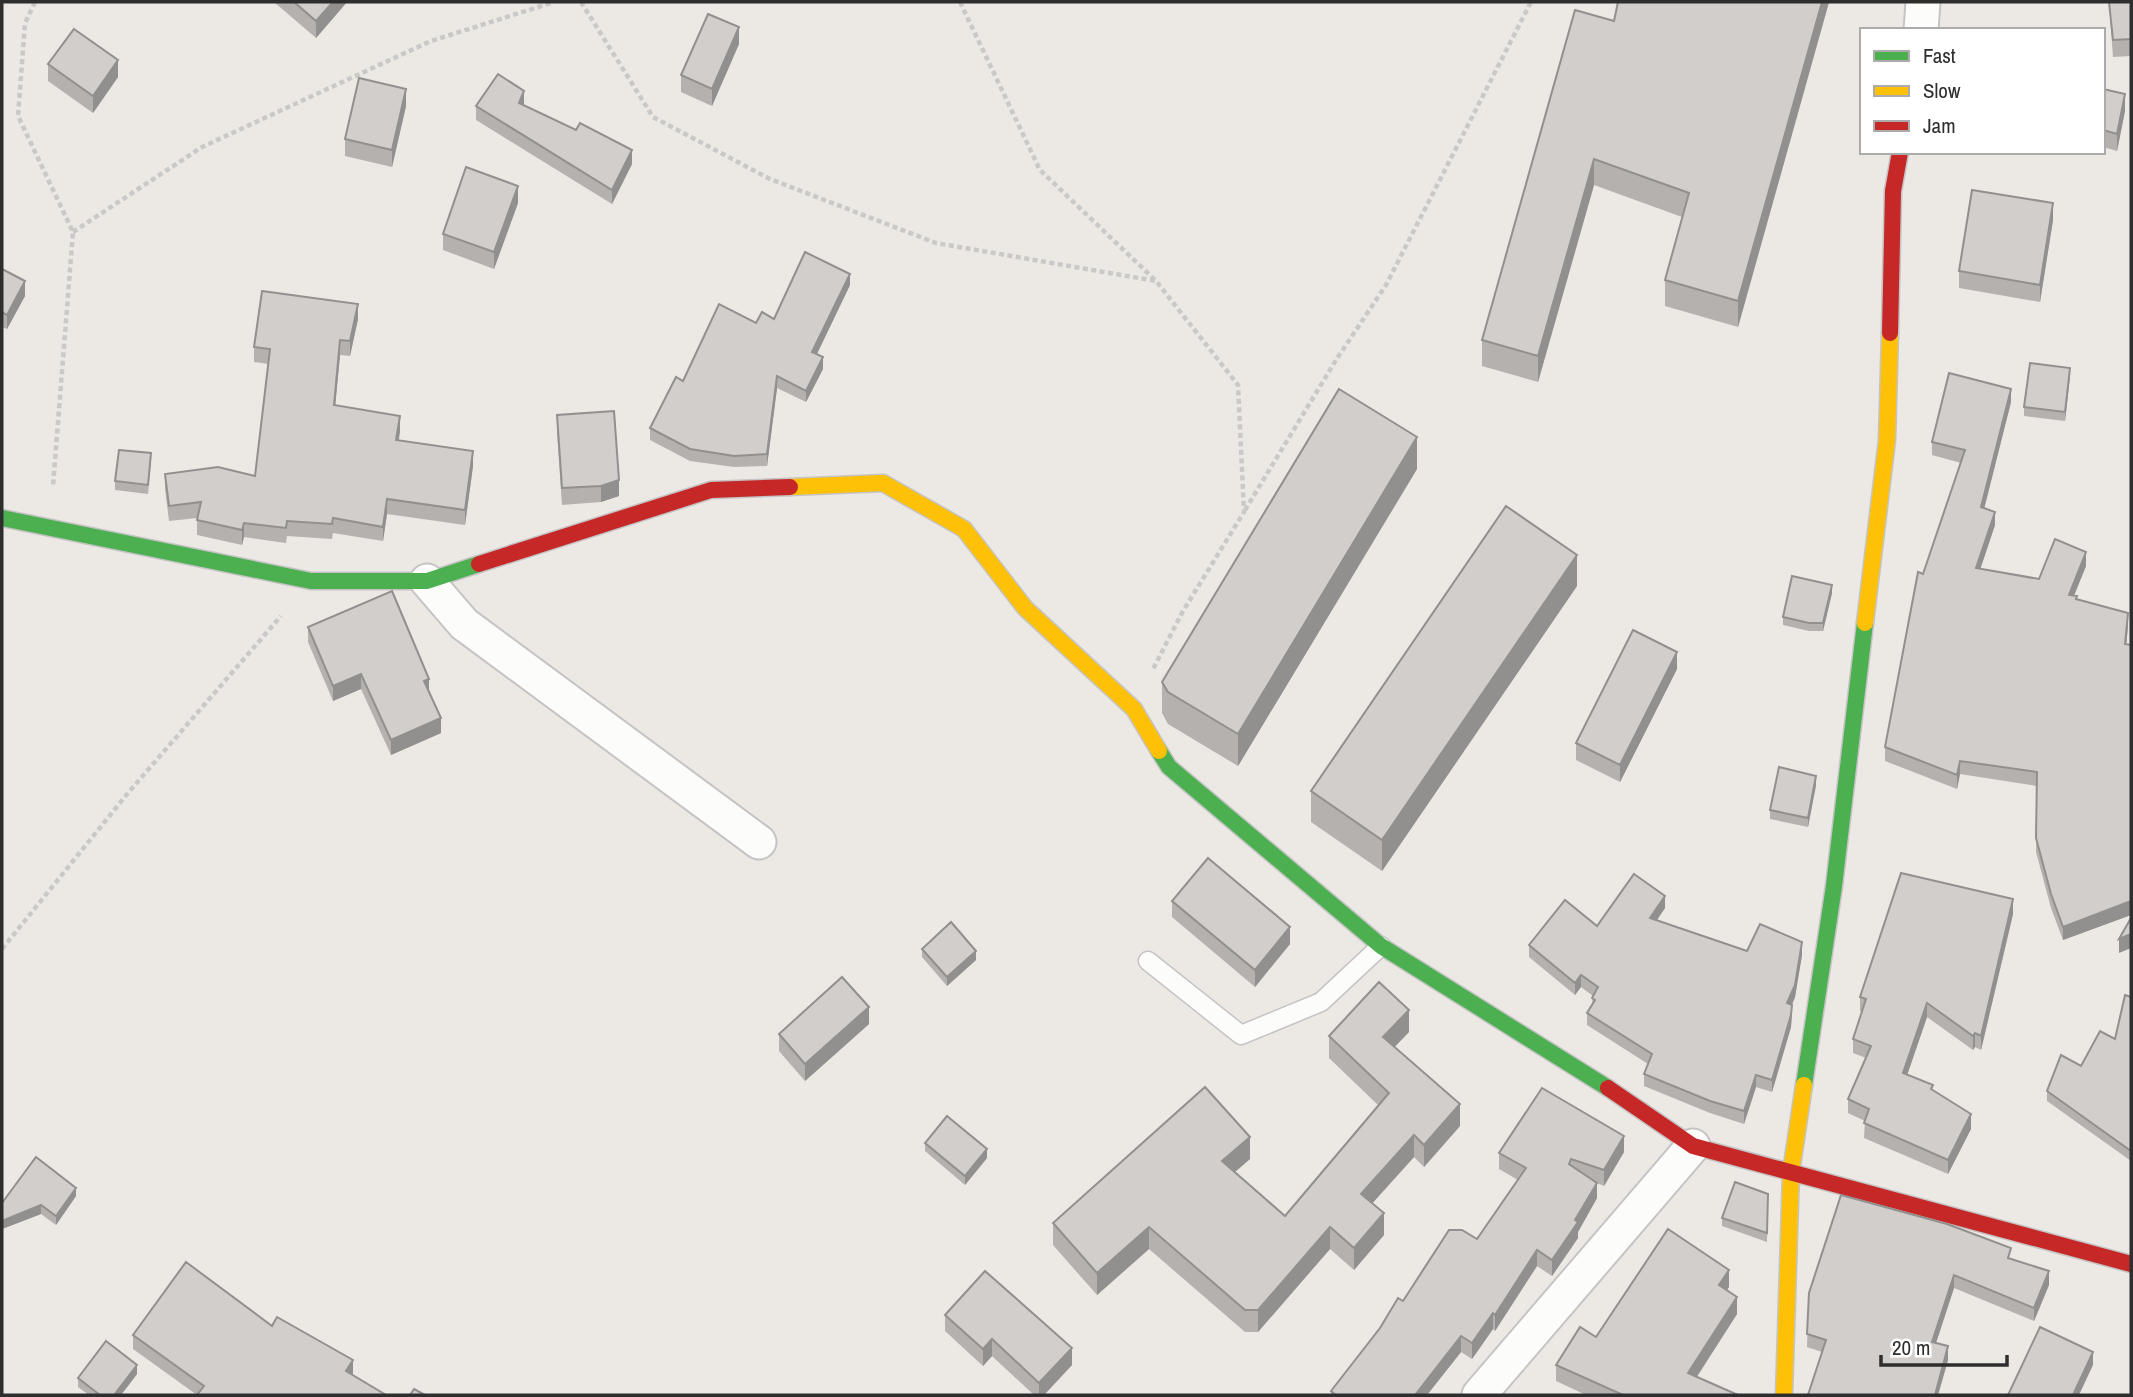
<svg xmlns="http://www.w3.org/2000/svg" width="2133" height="1397" font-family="'Archivo Narrow',sans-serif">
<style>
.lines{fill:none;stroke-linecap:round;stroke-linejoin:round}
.lane-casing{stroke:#c5c4c5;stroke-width:21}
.street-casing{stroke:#c5c4c5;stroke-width:37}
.fast-casing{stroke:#c5c4c5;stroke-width:19}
.slow-casing{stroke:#c5c4c5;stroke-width:19}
.jam-casing{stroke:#c5c4c5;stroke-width:19}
.path{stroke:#c9c9c8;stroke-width:4.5;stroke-dasharray:5 3.5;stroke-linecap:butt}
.lane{stroke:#fcfcfb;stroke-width:18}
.street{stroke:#fcfcfb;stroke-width:33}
.fast{stroke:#4caf50;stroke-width:16}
.slow{stroke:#ffc107;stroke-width:16}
.jam{stroke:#c62828;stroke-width:16}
.wall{fill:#b4b1af}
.shaded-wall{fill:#92908e}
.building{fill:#d1cecb;stroke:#92908e;stroke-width:2}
</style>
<rect width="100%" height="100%" fill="#ece8e4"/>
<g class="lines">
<defs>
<polyline id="lane" points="1148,961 1241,1035 1321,1002 1381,946"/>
<g id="street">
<polyline points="1921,30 1923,2"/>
<polyline points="427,581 464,624 759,842"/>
<polyline points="1479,1395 1693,1146"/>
</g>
<g id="fast">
<polyline points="2,518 311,581 427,581 479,564"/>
<polyline points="1159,751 1169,767 1381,946 1608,1088"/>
<polyline points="1804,1085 1834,886 1865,623"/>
</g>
<g id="slow">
<polyline points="790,487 883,483 964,529 1025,608 1134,709 1159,751"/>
<polyline points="1865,623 1887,440 1890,333"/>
<polyline points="1784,1395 1791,1172 1804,1085"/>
</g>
<g id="jam">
<polyline points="1890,333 1893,191 1900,152"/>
<polyline points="479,564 711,490 790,487"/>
<polyline points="1608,1088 1693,1146 2131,1264"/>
</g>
</defs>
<use href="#lane" class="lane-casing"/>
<use href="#street" class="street-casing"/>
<use href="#fast" class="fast-casing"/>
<use href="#slow" class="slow-casing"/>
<use href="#jam" class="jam-casing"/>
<g class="path">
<polyline points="35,2 25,23 18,116 73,232 53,486"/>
<polyline points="581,2 653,117 770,179 936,243 1156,281"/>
<polyline points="960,2 1040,170 1156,281 1238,385 1244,512 1183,611 1152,671"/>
<polyline points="73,232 202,147 431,41 554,2"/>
<polyline points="1245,510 1336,360 1386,285 1531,2"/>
<polyline points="2,949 128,793 281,616"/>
</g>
<use href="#lane" class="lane"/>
<use href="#street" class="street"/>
<use href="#fast" class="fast"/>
<use href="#slow" class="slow"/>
<use href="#jam" class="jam"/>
</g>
<g class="wall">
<polygon points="274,2 347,2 316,38"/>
<polygon points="1618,2 1829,2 1738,327 1665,306 1665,280 1682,217 1594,185 1538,382 1482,366 1482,340 1614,21"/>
<polygon points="2109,2 2131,2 2131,56 2113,57"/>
<polygon points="739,44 712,106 681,92 681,75"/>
<polygon points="48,64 118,77 93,113 48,81"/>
<polygon points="2103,89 2125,111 2117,151 2103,147"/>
<polygon points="524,105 632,164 612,204 476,120 476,106"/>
<polygon points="406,106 392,167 345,156 345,139"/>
<polygon points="518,203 494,269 443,250 443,234"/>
<polygon points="2053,220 2040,302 1959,288 1959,271"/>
<polygon points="2,269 25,296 7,329 2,327"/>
<polygon points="850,285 817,354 823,369 806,402 777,388 767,466 734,467 690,461 650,440 650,428 683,381 756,323 774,319"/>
<polygon points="358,319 350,356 340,355 335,405 400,431 399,440 473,466 465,525 387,514 383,541 333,533 332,539 287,536 286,543 244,537 242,545 197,535 197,518 169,521 165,489 165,474 255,476 269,364 254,362 254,347"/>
<polygon points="2070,376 2065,421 2024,416 2024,407"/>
<polygon points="2011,402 1984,509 1995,525 1980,569 2039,579 2086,566 2074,595 2077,600 2128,626 2126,645 2131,645 2131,915 2063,940 2051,908 2036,852 2037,786 1960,774 1957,789 1885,761 1885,747 1923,574 1961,463 1932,455 1932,442"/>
<polygon points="557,415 619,496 601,502 562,505 557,432"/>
<polygon points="151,462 148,494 115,490 115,481"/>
<polygon points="1417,469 1238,766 1168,724 1162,713 1162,682"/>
<polygon points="1577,586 1382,871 1311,822 1311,791"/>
<polygon points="1832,593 1823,631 1809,631 1783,625 1783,617"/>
<polygon points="308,627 429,692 441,733 391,755 361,689 333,701 308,642"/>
<polygon points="1677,669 1620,782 1576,760 1576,743"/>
<polygon points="1816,785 1808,827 1770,819 1770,810"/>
<polygon points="1172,901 1290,944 1255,987 1172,917"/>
<polygon points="1665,908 1657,920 1747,951 1802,955 1795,997 1792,1005 1792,1017 1791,1027 1772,1092 1756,1087 1744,1124 1710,1113 1644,1086 1644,1074 1648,1064 1587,1025 1587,1013 1592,1004 1593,996 1581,987 1575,995 1529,957 1529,945"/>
<polygon points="2013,914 1981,1050 1975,1047 1973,1050 1927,1017 1907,1075 1933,1091 1971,1129 1948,1174 1864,1138 1865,1121 1848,1113 1848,1099 1866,1058 1853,1053 1853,1039 1862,1012 1860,1011 1860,997"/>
<polygon points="922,949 976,960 947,986 922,957"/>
<polygon points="2131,997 2131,1161 2047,1101 2047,1091 2115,1039"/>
<polygon points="869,1024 805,1081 779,1051 779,1034"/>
<polygon points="1409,1032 1394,1047 1460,1126 1424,1167 1414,1157 1372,1203 1384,1235 1354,1270 1330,1249 1258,1332 1245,1332 1149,1249 1097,1295 1053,1245 1053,1223 1250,1159 1235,1172 1285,1216 1378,1105 1329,1058 1329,1036"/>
<polygon points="925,1143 987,1158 965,1185 925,1151"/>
<polygon points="1624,1152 1604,1186 1597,1183 1597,1198 1578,1232 1578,1238 1552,1276 1537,1266 1495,1331 1493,1329 1472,1359 1461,1352 1427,1395 1331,1395 1331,1391 1403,1301 1477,1239 1518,1180 1499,1169 1499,1153"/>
<polygon points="1768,1194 1767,1242 1722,1226 1722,1218"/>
<polygon points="76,1196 56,1225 41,1214 2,1229 2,1203"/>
<polygon points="2011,1259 2049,1285 2034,1321 1954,1288 1936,1343 1948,1360 1938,1395 1808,1395 1822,1352 1807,1347 1809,1293"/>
<polygon points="1729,1287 1727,1290 1737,1314 1697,1377 1738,1395 1586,1395 1556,1381 1556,1365 1596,1337"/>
<polygon points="945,1315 1072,1365 1044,1395 1034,1395 992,1356 983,1366 945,1331"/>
<polygon points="272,1326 353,1374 352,1375 197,1395 133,1349 133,1335"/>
<polygon points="137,1374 121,1395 89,1395 78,1387 78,1378"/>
</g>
<g class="shaded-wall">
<polygon points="333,2 347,2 316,38 316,21"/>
<polygon points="1822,2 1829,2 1738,327 1738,301"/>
<polygon points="739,27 739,44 712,106 712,89"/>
<polygon points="118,60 118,77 93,113 93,96"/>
<polygon points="406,89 406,106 392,167 392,150"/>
<polygon points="524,91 524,105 519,117 519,103"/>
<polygon points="2125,94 2125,111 2117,151 2117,134"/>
<polygon points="632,150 632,164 612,204 612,190"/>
<polygon points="1594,159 1594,185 1538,382 1538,356"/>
<polygon points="518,186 518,203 494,269 494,252"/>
<polygon points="2053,203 2053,220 2040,302 2040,285"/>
<polygon points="850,274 850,285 812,364 812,352"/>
<polygon points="25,281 25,296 7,329 7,315"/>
<polygon points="358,304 358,319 350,356 350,341"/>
<polygon points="340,340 340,355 334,419 334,405"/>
<polygon points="823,357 823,369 806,402 806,391"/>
<polygon points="2070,368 2070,376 2065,421 2065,412"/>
<polygon points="777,376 777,388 767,466 767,454"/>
<polygon points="2011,389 2011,402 1981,521 1981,507"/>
<polygon points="400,416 400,431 396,454 396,440"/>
<polygon points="1417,437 1417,469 1238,766 1238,734"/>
<polygon points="473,451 473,466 465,525 465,510"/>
<polygon points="619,480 619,496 601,502 601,486"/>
<polygon points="387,499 387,514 383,541 383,527"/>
<polygon points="1995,512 1995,525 1976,582 1976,568"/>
<polygon points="244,523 244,537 242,545 242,530"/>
<polygon points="2086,552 2086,566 2069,608 2069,595"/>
<polygon points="1577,555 1577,586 1382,871 1382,840"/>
<polygon points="1832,585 1832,593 1823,631 1823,623"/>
<polygon points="2128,613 2128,626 2125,658 2125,644"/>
<polygon points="1677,652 1677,669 1620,782 1620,765"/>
<polygon points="361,674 361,689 333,701 333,686"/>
<polygon points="429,679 429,694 424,681"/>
<polygon points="441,718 441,733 391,755 391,740"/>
<polygon points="1960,761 1960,774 1957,789 1957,775"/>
<polygon points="1816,776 1816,785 1808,827 1808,818"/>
<polygon points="1665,896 1665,908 1650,930 1650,918"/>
<polygon points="2013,899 2013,914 1981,1050 1981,1036"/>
<polygon points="2131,901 2131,915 2063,940 2063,927"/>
<polygon points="1290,927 1290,944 1255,987 1255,970"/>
<polygon points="2131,934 2131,948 2119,953 2119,939"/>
<polygon points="1802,942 1802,955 1795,997 1787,1016 1787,1003"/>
<polygon points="976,951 976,960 947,986 947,977"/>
<polygon points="1581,975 1581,987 1575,995 1575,983"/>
<polygon points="1927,1003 1927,1017 1903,1087 1903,1073"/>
<polygon points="1792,1005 1791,1027 1772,1092 1772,1080"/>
<polygon points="869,1007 869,1024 805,1081 805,1064"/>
<polygon points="1409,1010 1409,1032 1383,1059 1383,1037"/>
<polygon points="1975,1033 1975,1047 1973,1050 1973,1036"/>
<polygon points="1756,1075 1756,1087 1744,1124 1744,1111"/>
<polygon points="1460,1104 1460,1126 1424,1167 1424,1145"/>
<polygon points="1971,1114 1971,1129 1948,1174 1948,1160"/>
<polygon points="1414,1135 1414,1157 1361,1216 1361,1194"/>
<polygon points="1624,1136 1624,1152 1604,1186 1604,1170"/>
<polygon points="1250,1137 1250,1159 1222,1183 1222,1161"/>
<polygon points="987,1149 987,1158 965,1185 965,1176"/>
<polygon points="1597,1183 1597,1198 1578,1232 1578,1238 1552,1276 1552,1260"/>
<polygon points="76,1188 76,1196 56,1225 56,1216"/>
<polygon points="41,1205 41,1214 2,1229 2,1221"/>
<polygon points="1384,1213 1384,1235 1354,1270 1354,1248"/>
<polygon points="1149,1227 1149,1249 1097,1295 1097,1273"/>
<polygon points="1330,1227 1330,1249 1258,1332 1258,1310"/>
<polygon points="1537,1250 1537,1266 1495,1331 1495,1315"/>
<polygon points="1729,1270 1729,1287 1719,1301 1719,1285"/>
<polygon points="2049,1271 2049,1285 2034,1321 2034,1308"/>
<polygon points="1954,1275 1954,1288 1932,1355 1932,1342"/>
<polygon points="1737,1297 1737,1314 1688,1390 1688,1373"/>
<polygon points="1493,1313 1493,1329 1472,1359 1472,1343"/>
<polygon points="1461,1336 1461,1352 1427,1395 1415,1395"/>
<polygon points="992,1339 992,1356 983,1366 983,1349"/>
<polygon points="1948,1346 1948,1360 1938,1395 1935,1395"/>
<polygon points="1072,1348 1072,1365 1044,1395 1039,1395 1039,1383"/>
<polygon points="2093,1352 2093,1365 2079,1395 2073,1395"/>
<polygon points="353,1360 353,1374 346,1386 346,1371"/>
<polygon points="137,1365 137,1374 121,1395 114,1395"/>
</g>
<g class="building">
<polygon points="294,2 333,2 316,21"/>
<polygon points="1618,2 1822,2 1738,301 1665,280 1689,193 1594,159 1538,356 1482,340 1575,10 1614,21"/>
<polygon points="2109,2 2131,2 2131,39 2113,40"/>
<polygon points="708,14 739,27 712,89 681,75"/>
<polygon points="74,29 118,60 93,96 48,64"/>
<polygon points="498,74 524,91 519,103 576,130 580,123 632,150 612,190 476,106"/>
<polygon points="359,78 406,89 392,150 345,139"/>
<polygon points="2103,89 2125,94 2117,134 2103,130"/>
<polygon points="466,167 518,186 494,252 443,234"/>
<polygon points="1972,190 2053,203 2040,285 1959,271"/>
<polygon points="805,252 850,274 812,352 823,357 806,391 777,376 767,454 734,456 690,449 650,428 676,377 683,381 719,304 756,323 762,312 774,319"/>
<polygon points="2,269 25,281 7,315 2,312"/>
<polygon points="262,291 358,304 350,341 340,340 334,405 400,416 396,440 473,451 465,510 387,499 383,527 333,518 332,524 287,521 286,528 244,523 242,530 197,520 201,502 169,506 165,474 218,467 255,476 270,349 254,347"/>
<polygon points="2030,363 2070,368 2065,412 2024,407"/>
<polygon points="1949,373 2011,389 1981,507 1995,512 1976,568 2039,579 2055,539 2086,552 2069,595 2077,596 2076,599 2128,613 2125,644 2131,645 2131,901 2063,927 2051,894 2036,838 2037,772 1960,761 1957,775 1885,747 1918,572 1923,574 1965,450 1932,442"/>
<polygon points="1339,389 1417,437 1238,734 1168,692 1162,682"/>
<polygon points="614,411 619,480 601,486 562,488 557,415"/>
<polygon points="119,450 151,453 148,485 115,481"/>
<polygon points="1506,506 1577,555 1382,840 1311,791"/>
<polygon points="1792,576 1832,585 1823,623 1809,623 1783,617"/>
<polygon points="392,591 429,679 424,681 441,718 391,740 361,674 333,686 308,627"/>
<polygon points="1633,630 1677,652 1620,765 1576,743"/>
<polygon points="1779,767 1816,776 1808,818 1770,810"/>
<polygon points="1208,858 1290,927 1255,970 1172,901"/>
<polygon points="1901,873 2013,899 1981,1036 1975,1033 1973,1036 1927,1003 1903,1073 1933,1085 1931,1089 1971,1114 1948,1160 1864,1123 1869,1109 1848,1099 1871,1046 1853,1039 1866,999 1860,997"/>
<polygon points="1634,874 1665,896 1650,918 1747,951 1760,924 1802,942 1795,985 1787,1003 1792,1005 1791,1015 1772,1080 1756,1075 1744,1111 1710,1101 1644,1074 1652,1054 1587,1013 1595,1000 1592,998 1598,987 1581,975 1575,983 1529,945 1565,900 1597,926"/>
<polygon points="2131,918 2131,934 2119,939"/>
<polygon points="951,922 976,951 947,977 922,949"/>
<polygon points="842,977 869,1007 805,1064 779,1034"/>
<polygon points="1379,982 1409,1010 1383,1037 1460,1104 1424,1145 1414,1135 1361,1194 1384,1213 1354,1248 1330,1227 1258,1310 1245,1310 1149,1227 1097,1273 1053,1223 1205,1087 1250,1137 1222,1161 1285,1216 1389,1093 1329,1036"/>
<polygon points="2125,995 2131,997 2131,1151 2047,1091 2061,1055 2081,1066 2100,1031 2115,1039"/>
<polygon points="1542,1088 1624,1136 1604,1170 1571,1159 1569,1164 1597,1183 1575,1220 1578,1222 1552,1260 1537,1250 1495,1315 1493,1313 1472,1343 1461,1336 1415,1395 1336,1395 1331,1391 1380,1328 1398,1298 1403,1301 1449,1230 1462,1230 1477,1239 1526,1168 1499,1153"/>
<polygon points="947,1116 987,1149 965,1176 925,1143"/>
<polygon points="36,1157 76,1188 56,1216 41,1205 2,1221 2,1203"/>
<polygon points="1735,1182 1768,1194 1767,1233 1722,1218"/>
<polygon points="1841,1195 1947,1224 2011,1248 2008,1258 2049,1271 2034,1308 1954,1275 1932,1342 1948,1346 1935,1395 1808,1395 1826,1340 1807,1334 1809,1293"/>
<polygon points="1668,1229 1729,1270 1719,1285 1737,1297 1688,1373 1738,1395 1623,1395 1556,1365 1580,1327 1596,1337"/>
<polygon points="186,1262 272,1326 277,1317 353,1360 346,1371 386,1395 197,1395 204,1386 133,1335"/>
<polygon points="985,1271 1072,1348 1039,1383 992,1339 983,1349 945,1315"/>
<polygon points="2040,1327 2093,1352 2073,1395 2008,1395"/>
<polygon points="106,1341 137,1365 114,1395 100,1395 78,1378"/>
<polygon points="414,1389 425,1395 410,1395"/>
</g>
<rect width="2133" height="1397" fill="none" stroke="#2e2e2e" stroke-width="7"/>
<rect x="1860" y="28" width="245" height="126" fill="#ffffff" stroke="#ababab" stroke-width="2"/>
<rect x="1874" y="51" width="35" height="10" fill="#4caf50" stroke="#ababab" stroke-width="2"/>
<text x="1923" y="63" font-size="21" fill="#2e2e2e">Fast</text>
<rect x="1874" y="86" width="35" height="10" fill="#ffc107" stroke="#ababab" stroke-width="2"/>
<text x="1923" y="98" font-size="21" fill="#2e2e2e">Slow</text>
<rect x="1874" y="121" width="35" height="10" fill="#c62828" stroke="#ababab" stroke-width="2"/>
<text x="1923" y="133" font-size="21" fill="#2e2e2e">Jam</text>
<path d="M1881 1355v10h126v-10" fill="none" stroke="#2e2e2e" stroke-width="3.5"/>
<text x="1892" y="1355" font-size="21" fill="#2e2e2e" stroke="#ffffff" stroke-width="5" paint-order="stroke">20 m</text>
</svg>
